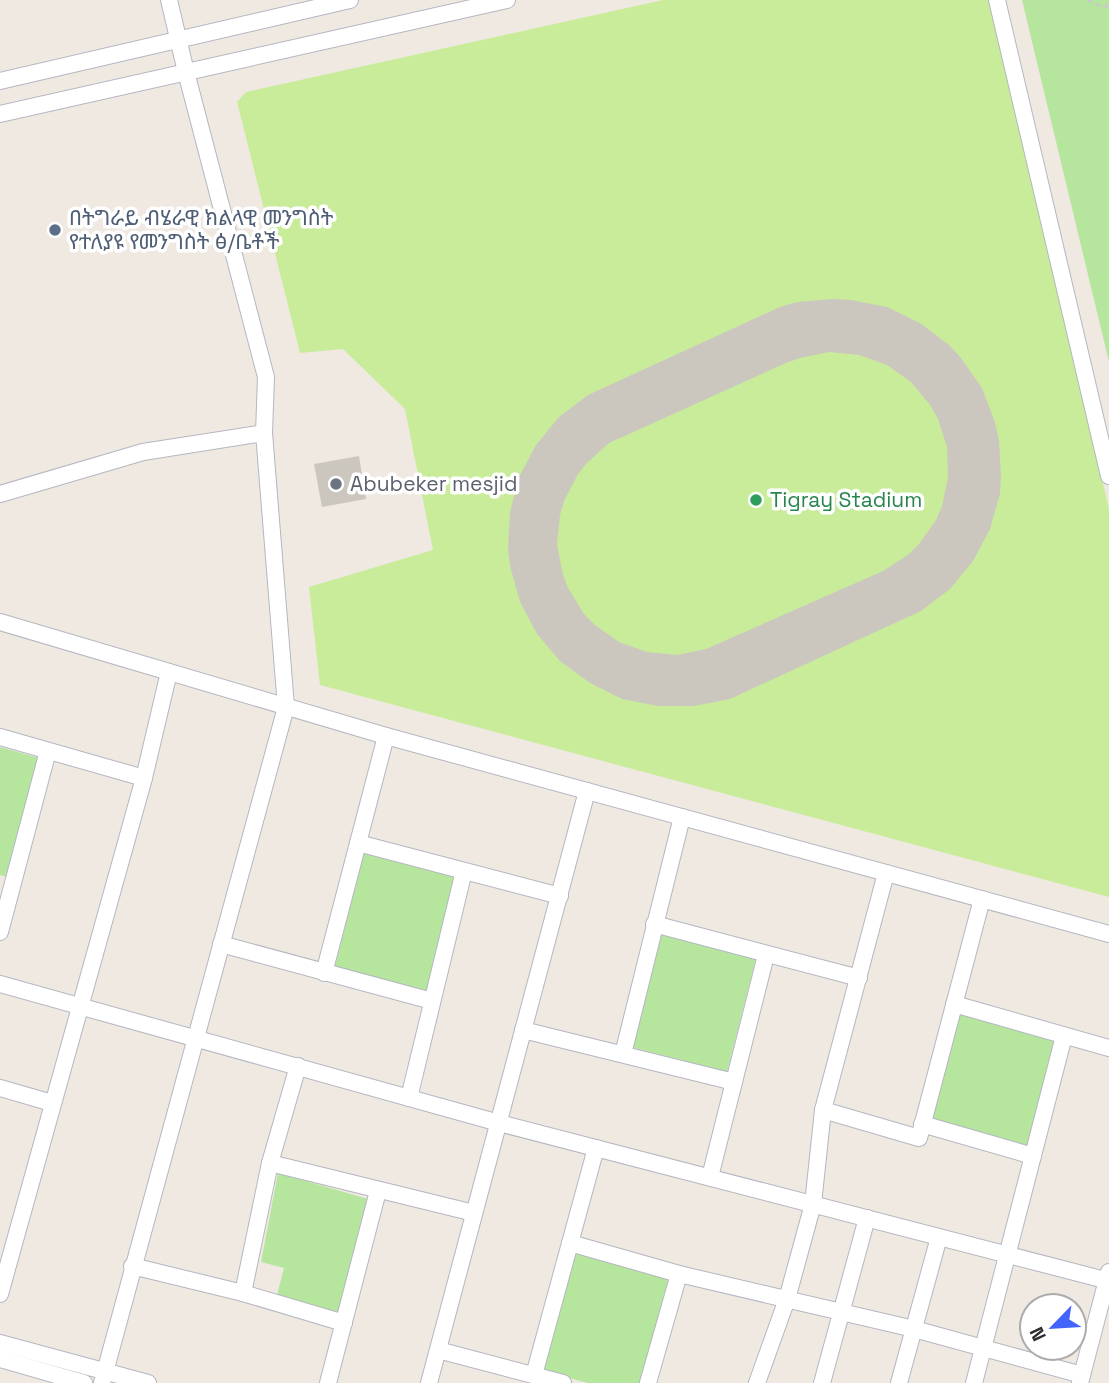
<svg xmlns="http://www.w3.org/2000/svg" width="1109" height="1383" font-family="'Space Grotesk','Noto Sans Ethiopic',sans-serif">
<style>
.green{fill:#b6e59e}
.pitch{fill:#c9ec9a}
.building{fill:#cbc7bf;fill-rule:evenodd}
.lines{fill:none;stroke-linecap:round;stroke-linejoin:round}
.minor-casing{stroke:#b4b7c1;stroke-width:18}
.path{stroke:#c9c9c9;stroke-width:2.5;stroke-dasharray:5 3.5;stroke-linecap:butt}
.minor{stroke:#fff;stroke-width:16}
.service-dot{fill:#5c6f8a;stroke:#fff;stroke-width:2.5}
.worship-dot{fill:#6b7280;stroke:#fff;stroke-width:2.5}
.leisure-dot{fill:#2e9e5b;stroke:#fff;stroke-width:2.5}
.labels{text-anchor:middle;stroke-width:7;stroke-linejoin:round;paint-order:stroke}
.service-label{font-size:21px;fill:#4e5e75;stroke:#fff;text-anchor:start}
.worship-label{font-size:21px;fill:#5b616d;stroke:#fff;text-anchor:start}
.leisure-label{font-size:21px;fill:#27864d;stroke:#fff;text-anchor:start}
</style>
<rect width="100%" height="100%" fill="#efe9e1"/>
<g class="green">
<polygon points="1022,0 1109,0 1109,362"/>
<polygon points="0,747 39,758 7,877 0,875"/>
<polygon points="364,852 456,876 426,991 335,967"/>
<polygon points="660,933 756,958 727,1072 631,1047"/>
<polygon points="960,1012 1055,1038 1026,1148 931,1122"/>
<polygon points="278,1173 368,1199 338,1312 277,1295 284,1268 261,1262"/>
<polygon points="575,1251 669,1276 641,1383 588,1383 543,1371"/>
</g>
<polygon class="pitch" points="663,0 990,0 1109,509 1109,897 320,685 309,587 433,550 405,409 343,349 300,353 237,102 246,92"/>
<g class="building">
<path d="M833,299L851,300L887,307L920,323L949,345L961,358L982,388L995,422L999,440L1001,476L1000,494L990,529L973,561L950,589L921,611L730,699L694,706H658L622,699L590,683L560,661L537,634L520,602L510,566L508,548L510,512L519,477L536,445L559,417L588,395L780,307L797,302ZM829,352L859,355L887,365L911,382L930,405L938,419L947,447L948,477L942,506L936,520L919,544L908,555L883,571L706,649L677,655L647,652L619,642L595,625L584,614L568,588L563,575L557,545L560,515L564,501L578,474L587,463L609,443L786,363L800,358Z"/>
<polygon points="359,456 366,499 322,507 314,464"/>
</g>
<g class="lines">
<defs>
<g id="minor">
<polyline points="997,0 1109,476"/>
<polyline points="0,81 350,0"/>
<polyline points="0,114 507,0"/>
<polyline points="0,494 143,452 264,433"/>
<polyline points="0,622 386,736 1109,934"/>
<polyline points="0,737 144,778"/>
<polyline points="358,843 560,896"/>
<polyline points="654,924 859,978"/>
<polyline points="0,932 48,751"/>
<polyline points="221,944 432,1001"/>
<polyline points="324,973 386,736"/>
<polyline points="0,984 499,1123 1109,1281"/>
<polyline points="954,1004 1109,1048"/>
<polyline points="523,1030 734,1082"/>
<polyline points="623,1054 682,817"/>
<polyline points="0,1088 52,1103"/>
<polyline points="409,1098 464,871"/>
<polyline points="823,1110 919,1138 982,899"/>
<polyline points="922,1124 1033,1156"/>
<polyline points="270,1163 474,1213"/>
<polyline points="710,1177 766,955"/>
<polyline points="570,1243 679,1274 914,1329 1082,1375"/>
<polyline points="132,1266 243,1293 344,1323"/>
<polyline points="243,1293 270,1163 298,1066"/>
<polyline points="0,1294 144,778 169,672"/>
<polyline points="0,1343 148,1383"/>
<polyline points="438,1350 563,1383"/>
<polyline points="0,1359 84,1383"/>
<polyline points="534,1375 596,1148"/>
<polyline points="102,1383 286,707 264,433 266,377 186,72 169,0"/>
<polyline points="328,1383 378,1191"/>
<polyline points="429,1383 587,791"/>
<polyline points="648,1383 679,1274"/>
<polyline points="757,1383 787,1299 813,1204 823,1110 886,873"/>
<polyline points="822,1383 867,1218"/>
<polyline points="899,1383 939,1237"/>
<polyline points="974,1383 1064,1036"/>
<polyline points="1080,1383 1109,1272"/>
</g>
</defs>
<use href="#minor" class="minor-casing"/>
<polyline class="path" points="1088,0 1102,7 1109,6"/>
<use href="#minor" class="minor"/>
</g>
<circle class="service-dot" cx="55" cy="230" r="7"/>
<circle class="worship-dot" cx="336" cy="484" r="7"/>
<circle class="leisure-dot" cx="756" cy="500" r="7"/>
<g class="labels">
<g class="service-label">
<text x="69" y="225">በትግራይ ብሄራዊ ክልላዊ መንግስት<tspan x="69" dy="24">የተለያዩ የመንግስት ፅ/ቤቶች</tspan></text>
</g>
<g class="worship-label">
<text x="350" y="491">Abubeker mesjid</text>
</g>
<g class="leisure-label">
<text x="770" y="507">Tigray Stadium</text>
</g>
</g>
<g transform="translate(1053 1327) rotate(245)"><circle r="33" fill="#ffffff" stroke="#ababab" stroke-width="2"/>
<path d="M0-5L12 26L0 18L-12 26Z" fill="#4264fb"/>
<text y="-10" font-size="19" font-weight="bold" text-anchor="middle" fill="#2e2e2e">N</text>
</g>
</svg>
